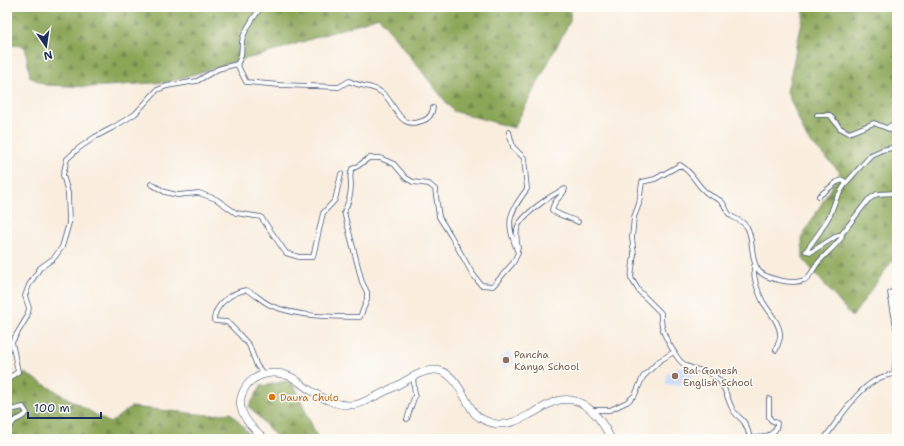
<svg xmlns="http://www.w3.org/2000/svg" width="904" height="446" font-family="'Shantell Sans',sans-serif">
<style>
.built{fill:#ccdbf9}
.forest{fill:url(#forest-firs);stroke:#536a5a}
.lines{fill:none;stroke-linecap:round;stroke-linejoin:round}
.minor-casing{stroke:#3c4c71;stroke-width:5.5}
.trunk-casing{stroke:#3c4c71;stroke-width:8}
.minor{stroke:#fff;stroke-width:4}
.trunk{stroke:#fff;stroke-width:7}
.education-dot{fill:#8d6e63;stroke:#fdfcf7;stroke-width:1.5}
.food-dot{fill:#e8710a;stroke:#fdfcf7;stroke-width:1.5}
.labels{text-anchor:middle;stroke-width:3;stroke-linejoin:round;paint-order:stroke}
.education-label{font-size:10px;fill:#785e54;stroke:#fdfcf7;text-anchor:start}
.food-label{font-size:10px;fill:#c56008;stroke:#fdfcf7;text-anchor:start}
</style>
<defs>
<pattern id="forest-firs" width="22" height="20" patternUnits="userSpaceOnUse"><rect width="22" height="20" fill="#8ba657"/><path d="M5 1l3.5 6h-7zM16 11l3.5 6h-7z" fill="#71884b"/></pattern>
</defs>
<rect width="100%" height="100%" fill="#fdfcf7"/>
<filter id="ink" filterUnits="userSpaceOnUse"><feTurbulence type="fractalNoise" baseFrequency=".025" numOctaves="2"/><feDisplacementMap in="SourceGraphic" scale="8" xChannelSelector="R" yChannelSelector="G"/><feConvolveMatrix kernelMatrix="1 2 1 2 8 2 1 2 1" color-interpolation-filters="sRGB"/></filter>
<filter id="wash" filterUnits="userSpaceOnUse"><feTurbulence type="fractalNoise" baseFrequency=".012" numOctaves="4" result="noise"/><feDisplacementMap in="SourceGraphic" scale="16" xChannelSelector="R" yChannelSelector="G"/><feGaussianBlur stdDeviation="0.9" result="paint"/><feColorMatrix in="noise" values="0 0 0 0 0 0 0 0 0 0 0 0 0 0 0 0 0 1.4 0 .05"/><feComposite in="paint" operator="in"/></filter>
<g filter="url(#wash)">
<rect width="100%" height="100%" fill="#f9edde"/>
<g class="built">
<polygon points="509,352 515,363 503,369 499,358"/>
<polygon points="677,366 695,372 693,377 684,376 681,386 666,384 667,373 674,372"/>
</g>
<g class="forest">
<polygon points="7,7 571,7 570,21 514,128 453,111 379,17 262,55 241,60 168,82 91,87 45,85 30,77 25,47 14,45 7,48"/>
<polygon points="804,7 897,7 897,254 852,317 803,259 802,237 840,172 807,139 787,92 803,17"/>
<polygon points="25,373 110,423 131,407 209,415 231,413 254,439 7,439 7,378"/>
<polygon points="292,380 318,439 278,439 249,406 261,386"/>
</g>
</g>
<g filter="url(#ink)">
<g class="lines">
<defs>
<g id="minor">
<path d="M237,64C244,56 240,46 243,37C247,26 255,16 261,7"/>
<polyline points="817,115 830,115 840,128 849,133 874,123 891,130 897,131"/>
<polyline points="887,128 897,121"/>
<polyline points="846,183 871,155 882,150 897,147"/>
<polyline points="151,184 165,192 177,195 199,193 216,199 236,213 261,217 286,253 299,257 313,257 323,213 335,200 341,174"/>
<polyline points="841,235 868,200 877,194 897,193"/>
<path d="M518,248C517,243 516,235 517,229C520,216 552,194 565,189C563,197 554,198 552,210C557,215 571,218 578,222"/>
<path d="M754,266C753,279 757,290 763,302C769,312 782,325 780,338C779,342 777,346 776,350"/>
<polyline points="897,289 890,293 897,332"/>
<path d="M674,352C666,339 660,329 661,313L639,291L631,278L634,254L632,238L634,217L639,204L642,182L655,179L680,165C694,173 695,184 707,193C711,197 718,198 722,202C726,206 726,212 730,215C736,220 742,220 747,227C754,239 750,256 757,268C762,279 793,285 804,280C810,278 813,269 817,264C825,254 835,247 842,237L841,235H838L811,252L806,251L821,230L830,215L836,199L846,183L843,180L837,182L819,196"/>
<path d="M264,374L257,366L249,345L238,333L227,322L215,321L214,319C215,305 232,292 246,290C255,293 262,302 272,306C300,317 330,317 360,317L367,300V292L362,282L344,212C348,204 351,195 351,185C351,179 349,175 352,169L358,166L369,158H380L394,164L406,178L413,182L429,184L435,189L439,217L451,236L472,273L481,285L493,286L513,263L518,253C506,222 507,216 527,189L524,158L513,147L509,132"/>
<polyline points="894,374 897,347"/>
<path d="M7,379L18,372L12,342L27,317L29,308L25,296L29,285L40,268L54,258L62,247L69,223L68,193L63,175L67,159L79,148L95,137L112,128L135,114L157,90L167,86L197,81L218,69L237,64L246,82L280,85L339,87L349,81C360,87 371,85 381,92C396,101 397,131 422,121C429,119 432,115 433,108"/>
<path d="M591,410H610L627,402L635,395L643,377L659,361L674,352C687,376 700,364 717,378C725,384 727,399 732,408C734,414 740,417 744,422C747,427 749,433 750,439"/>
<polyline points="7,411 23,407 27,413 22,417 14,421 7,431"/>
<polyline points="407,419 415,395 413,377"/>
<path d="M750,438C761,438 777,436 777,423L771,420L769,417V399"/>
<path d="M824,439C842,416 864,374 897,374"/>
</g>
<path id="trunk" d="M265,439C255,430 245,422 241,408C239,400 242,392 247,385C257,373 275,370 289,376C295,378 300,383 304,386C321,398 340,410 361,403C372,398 383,393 394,387C406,381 419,371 433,370C455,368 464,400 475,414C480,419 490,423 497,424C509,425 519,420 529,415C538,411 547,404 556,401C583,393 601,418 611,439"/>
</defs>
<use href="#minor" class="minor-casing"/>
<use href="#trunk" class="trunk-casing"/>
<use href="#minor" class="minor"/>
<use href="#trunk" class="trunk"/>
</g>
</g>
<g class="education-dot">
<circle cx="506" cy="360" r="4"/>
<circle cx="675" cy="376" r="4"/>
</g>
<circle class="food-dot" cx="272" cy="397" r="4"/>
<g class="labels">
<g class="education-label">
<text x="514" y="358">Pancha<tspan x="514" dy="12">Kanya School</tspan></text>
<text x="683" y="374">Bal Ganesh<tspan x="683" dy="12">English School</tspan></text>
</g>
<g class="food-label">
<text x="280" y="401">Daura Chulo</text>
</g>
</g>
<rect width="904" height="446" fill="none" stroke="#fdfcf7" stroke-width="24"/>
<g transform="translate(46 46) rotate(167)" stroke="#fdfcf7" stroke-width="3" paint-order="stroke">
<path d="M0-3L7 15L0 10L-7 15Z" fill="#1b2f5e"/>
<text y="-6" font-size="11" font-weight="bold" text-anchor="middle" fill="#1b2f5e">N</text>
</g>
<path d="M28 412v6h73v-6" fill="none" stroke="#1b2f5e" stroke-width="2"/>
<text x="34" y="412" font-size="12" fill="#1b2f5e" stroke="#fdfcf7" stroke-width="3" paint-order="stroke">100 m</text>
</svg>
